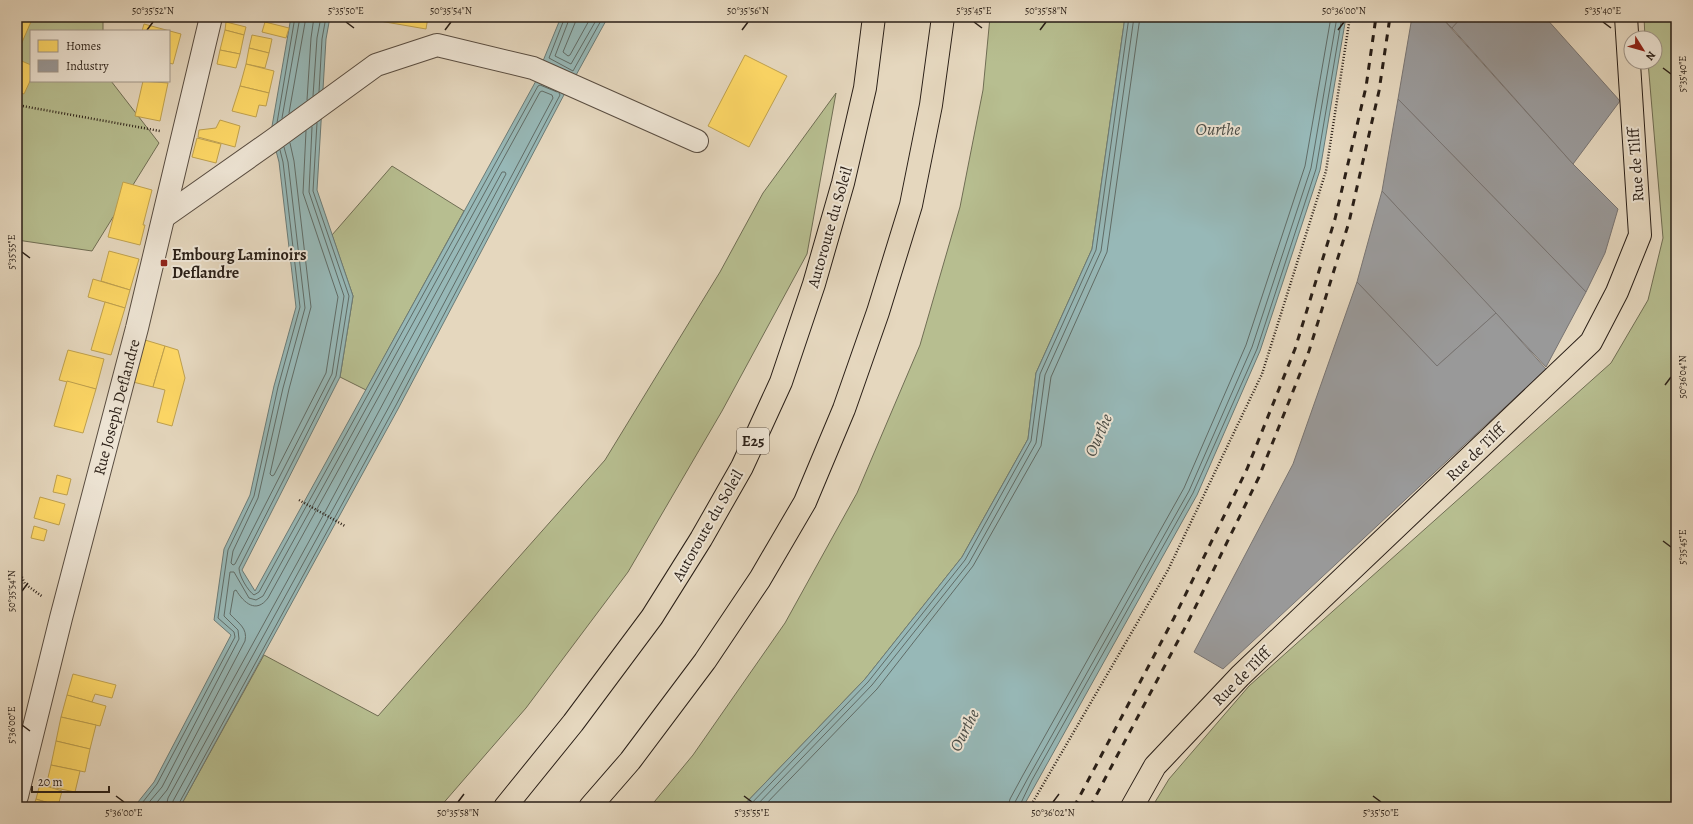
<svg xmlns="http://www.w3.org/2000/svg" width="1693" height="824" font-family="Alegreya,serif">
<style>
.green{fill:#b7be90;stroke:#706e54}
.water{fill:#97b8b7;stroke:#6b7b77}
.homes{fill:#ffd966;stroke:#bfa14e}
.industry{fill:#999;stroke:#787472}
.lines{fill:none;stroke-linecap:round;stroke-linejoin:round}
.shore{stroke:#606c67;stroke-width:1}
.minor-casing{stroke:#594d41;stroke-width:24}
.major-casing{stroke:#2a1f17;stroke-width:24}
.highway-casing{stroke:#2a1f17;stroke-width:24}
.path{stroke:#2a1f17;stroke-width:2.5;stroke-dasharray:1 2;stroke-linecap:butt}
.minor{stroke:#eee5d5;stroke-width:22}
.major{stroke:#e5d7be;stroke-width:22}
.highway{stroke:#e5d7be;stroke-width:22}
.rail{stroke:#2a1f17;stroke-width:3;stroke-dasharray:7 7;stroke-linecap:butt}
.ticks{fill:none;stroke:#2a1f17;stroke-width:1.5}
.poi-dot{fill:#8f2418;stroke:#eee5d5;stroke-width:1.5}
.labels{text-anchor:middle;stroke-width:4;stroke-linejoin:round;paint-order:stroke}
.shield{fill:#eee5d5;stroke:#655a50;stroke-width:1}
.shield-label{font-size:15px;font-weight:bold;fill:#2a1f17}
.street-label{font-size:16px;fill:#2a1f17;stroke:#eee5d5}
.poi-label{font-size:16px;font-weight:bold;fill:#2a1f17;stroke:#eee5d5;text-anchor:start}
.water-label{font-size:17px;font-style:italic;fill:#4b4d47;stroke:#eee5d5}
.neatline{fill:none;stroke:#2a1f17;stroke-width:1.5}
.ticks-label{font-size:10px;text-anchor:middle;fill:#2a1f17}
</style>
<rect width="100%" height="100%" fill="#e5d7be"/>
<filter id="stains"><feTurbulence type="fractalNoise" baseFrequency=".005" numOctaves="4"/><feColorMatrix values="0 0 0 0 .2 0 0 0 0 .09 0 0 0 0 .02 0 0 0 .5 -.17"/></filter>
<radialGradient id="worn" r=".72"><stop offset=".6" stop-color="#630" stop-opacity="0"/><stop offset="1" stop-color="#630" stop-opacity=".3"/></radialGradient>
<g class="green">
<polygon points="17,17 103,17 103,31 31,31 31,81 111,81 159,143 92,251 17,240"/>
<polygon points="990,17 1125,17 1092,249 1036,373 1028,439 962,557 865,679 742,807 650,807 693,755 785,623 857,493 920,345 960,207 983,90"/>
<polygon points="1644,17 1676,17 1676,807 1152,807 1169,779 1249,686 1611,363 1648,300 1663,238 1648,62 1655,62 1655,38 1645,38"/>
<polygon points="836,93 807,254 722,411 628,572 526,708 440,807 180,807 264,655 378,716 605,460 720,272 763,193"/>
<polygon points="392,166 464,211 366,390 340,377 353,296 332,235"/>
</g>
<g class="water">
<polygon points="291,17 330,17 326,39 317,190 353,296 340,377 242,570 255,591 537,79 566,91 398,409 180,807 134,807 154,782 231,635 214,620 224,549 250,495 274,386 296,307 279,162 271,132"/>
<polygon points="561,17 608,17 575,77 543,61"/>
<polygon points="1125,17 1346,17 1320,170 1260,351 1197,495 1023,807 742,807 865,679 962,557 1028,439 1036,373 1092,249"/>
</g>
<g class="homes">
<polygon points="17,17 33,17 20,47 17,45"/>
<polygon points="368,17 428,17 426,29 368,19"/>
<polygon points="226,22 246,27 244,35 225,30"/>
<polygon points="265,22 289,28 286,38 262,32"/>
<polygon points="144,24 181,34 173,64 169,63 169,31 142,31"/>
<polygon points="225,30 244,35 240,54 220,50"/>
<polygon points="252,35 272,39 269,53 249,48"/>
<polygon points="249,48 269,53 265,68 246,64"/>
<polygon points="220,50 240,54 236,68 217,64"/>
<polygon points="745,55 787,76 749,147 708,126"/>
<polygon points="17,59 31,65 31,79 24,94 17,91"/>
<polygon points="246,64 274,71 269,93 240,86"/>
<polygon points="143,81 168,83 160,121 135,116"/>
<polygon points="240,86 269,93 266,106 259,105 256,117 232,111"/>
<polygon points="220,120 240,126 235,147 198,137 199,130 216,128"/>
<polygon points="197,138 221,144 216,163 192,157"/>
<polygon points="123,182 152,190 143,225 145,225 140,245 108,237"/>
<polygon points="109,251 139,259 130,290 101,281"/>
<polygon points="93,279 130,290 125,308 88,297"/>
<polygon points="105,302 125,308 111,355 91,350"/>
<polygon points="145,340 165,346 153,387 133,382"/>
<polygon points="165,346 178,350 185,378 172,426 157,422 165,390 153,387"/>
<polygon points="68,350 104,359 96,389 59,380"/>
<polygon points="67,381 96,389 83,433 54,426"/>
<polygon points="57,475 71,479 67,495 53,492"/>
<polygon points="40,497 65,504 59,525 34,518"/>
<polygon points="34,526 47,530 44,541 31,538"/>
<polygon points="73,674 116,685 112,698 95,694 92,702 67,695"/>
<polygon points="67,695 106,706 100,726 61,717"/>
<polygon points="61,717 96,725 90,749 56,741"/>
<polygon points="56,741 90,749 85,772 51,765"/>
<polygon points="51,765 80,771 75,792 46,786"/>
<polygon points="40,784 62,791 58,806 36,799"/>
<polygon points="36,799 58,806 61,807 33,807"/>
</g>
<g class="industry">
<polygon points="1412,17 1441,17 1573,164 1618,209 1605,253 1586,292 1398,99"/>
<polygon points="1441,17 1462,17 1452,28"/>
<polygon points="1462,17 1545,17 1620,101 1573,164 1452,28"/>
<polygon points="1398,99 1586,292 1546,367 1382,191"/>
<polygon points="1382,191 1496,313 1437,366 1357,282"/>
<polygon points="1357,282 1437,366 1496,313 1546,369 1223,669 1194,652 1293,464"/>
</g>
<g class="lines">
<g class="shore">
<polyline points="565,17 549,58 573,71 603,17"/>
<polyline points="570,17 555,56 571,64 598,17"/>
<polyline points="576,17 575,23 563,52 568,56 570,55 591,17"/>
<polyline points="319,92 322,39 326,17"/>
<polyline points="313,96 317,38 321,17"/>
<polyline points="307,100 311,38 314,17"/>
<polyline points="289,113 306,17"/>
<polyline points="282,118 300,17"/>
<polyline points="277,123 295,17"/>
<path d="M317,123L313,191L349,296L336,376L239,568C239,576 248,591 254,595L259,592L538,86L540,85L557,92"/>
<polyline points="290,143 294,161 311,307 289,389 270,474 272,476 274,475 326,373 338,297 303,193 306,131"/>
<polyline points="284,147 288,162 305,308 283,388 258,498 233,551 231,563 233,565 235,564 332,374 344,296 309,192 312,127"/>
<polyline points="139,807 157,784 235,637 234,632 218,618 228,550 254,496 278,387 300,307 283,162 280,150"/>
<polyline points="145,807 162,787 239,639 238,630 224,616 230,572 234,572 249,598 256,600 263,596 540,92 542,91 552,95 553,98 390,405 173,801 172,807"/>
<path d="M153,807L167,790L245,641C248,628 238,623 230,614L234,591L236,590C244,603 256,614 268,598L477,218L502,172H505L506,174L318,525L168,798L166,807"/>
<polyline points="177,807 395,407 560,95 559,93"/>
<polyline points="748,807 868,682 965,560 1031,441 1040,374 1096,250 1129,17"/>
<polyline points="755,807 872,685 969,563 1036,443 1045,375 1101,251 1134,17"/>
<polyline points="763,807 877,689 973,566 1041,446 1051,377 1107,252 1140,17"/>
<polyline points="1008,807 1010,799 1023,775 1184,488 1246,345 1305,166 1331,17"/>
<polyline points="1014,807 1015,802 1028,778 1189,491 1252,347 1311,168 1337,17"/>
<polyline points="1019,807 1032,780 1193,493 1257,349 1316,169 1342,17"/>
</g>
<defs>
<g id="minor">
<polyline points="165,216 273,140 376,65 437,45 533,68 697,141"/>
<polyline points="17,796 61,618 137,328 211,17"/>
</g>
<polyline id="major" points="1132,807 1155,766 1240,676 1591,342 1617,292 1640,235 1626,17"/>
<g id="highway">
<polyline points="505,807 573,723 652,617 701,539 742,467 781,382 814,284 843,183 865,88 874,17"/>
<polyline points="590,807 630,761 705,661 760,579 805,502 844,409 878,312 911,205 931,105 943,17"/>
</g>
</defs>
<use href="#minor" class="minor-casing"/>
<use href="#major" class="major-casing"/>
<use href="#highway" class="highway-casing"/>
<g class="path">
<polyline points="17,105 160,131"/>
<polyline points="299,500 345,526"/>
<polyline points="17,566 25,584 43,597"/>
<polyline points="1030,807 1168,570 1262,374 1326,171 1350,17"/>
</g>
<use href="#minor" class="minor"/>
<use href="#major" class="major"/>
<use href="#highway" class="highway"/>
<g class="rail">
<polyline points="1074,807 1174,618 1247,469 1295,349 1335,219 1366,87 1376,17"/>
<polyline points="1090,807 1188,622 1259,477 1309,351 1349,222 1379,91 1390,17"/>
</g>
</g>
<path class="ticks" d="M346,22L354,28M974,22L982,28M1603,22L1611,28M147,30L153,22M445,30L451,22M742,30L748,22M1040,30L1046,22M1338,30L1344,22M1663,68L1671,74M22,252L30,258M1665,385L1671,377M1663,541L1671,547M22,591L28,583M22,725L30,731M116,796L124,802M744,796L752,802M1373,796L1381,802M458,802L464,794M1053,802L1059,794"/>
<rect class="poi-dot" x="160" y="259" width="8" height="8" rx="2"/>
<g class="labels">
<rect class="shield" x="737" y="428" width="32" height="26" rx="3"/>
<g class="shield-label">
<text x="753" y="446">E25</text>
</g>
<g class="street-label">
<text transform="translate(1635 165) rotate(-94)" y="6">Rue de Tilff</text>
<text transform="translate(829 227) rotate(-74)" y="6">Autoroute du Soleil</text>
<text transform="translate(116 407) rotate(-75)" y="6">Rue Joseph Deflandre</text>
<text transform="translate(1475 452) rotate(-44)" y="6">Rue de Tilff</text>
<text transform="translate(707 525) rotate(-60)" y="6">Autoroute du Soleil</text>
<text transform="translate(1241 676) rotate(-45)" y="6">Rue de Tilff</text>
</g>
<g class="poi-label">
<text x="172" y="260">Embourg Laminoirs<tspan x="172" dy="18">Deflandre</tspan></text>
</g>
<g class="water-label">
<text x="1218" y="135">Ourthe</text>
<text transform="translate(1098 435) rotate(-66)" y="6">Ourthe</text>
<text transform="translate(964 730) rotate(-63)" y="6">Ourthe</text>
</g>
</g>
<rect width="1693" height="824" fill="none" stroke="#e5d7be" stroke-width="44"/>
<rect x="30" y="30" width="140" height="52" fill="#eee5d5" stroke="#a09689"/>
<rect x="38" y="40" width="20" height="12" fill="#ffd966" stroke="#a09689"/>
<text x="66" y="50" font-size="12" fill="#2a1f17">Homes</text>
<rect x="38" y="60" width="20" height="12" fill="#999999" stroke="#a09689"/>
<text x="66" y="70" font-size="12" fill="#2a1f17">Industry</text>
<g transform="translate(1643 50) rotate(127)"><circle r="19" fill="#eee5d5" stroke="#a09689"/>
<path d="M0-3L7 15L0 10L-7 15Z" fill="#8f2418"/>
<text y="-6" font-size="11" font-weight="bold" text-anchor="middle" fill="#2a1f17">N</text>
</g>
<path d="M32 786v6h77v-6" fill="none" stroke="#2a1f17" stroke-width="2"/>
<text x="38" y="786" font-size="12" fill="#2a1f17" stroke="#eee5d5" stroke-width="3" paint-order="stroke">20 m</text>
<rect x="22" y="22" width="1649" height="780" class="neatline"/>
<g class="ticks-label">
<text x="153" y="14">50°35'52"N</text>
<text x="346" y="14">5°35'50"E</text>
<text x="451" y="14">50°35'54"N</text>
<text x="748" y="14">50°35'56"N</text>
<text x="974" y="14">5°35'45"E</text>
<text x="1046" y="14">50°35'58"N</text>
<text x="1344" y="14">50°36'00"N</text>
<text x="1603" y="14">5°35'40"E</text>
<text transform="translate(1682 74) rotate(-90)" y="4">5°35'40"E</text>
<text transform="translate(11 252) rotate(-90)" y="4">5°35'55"E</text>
<text transform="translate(1682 377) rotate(-90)" y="4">50°36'04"N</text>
<text transform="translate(1682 547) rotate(-90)" y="4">5°35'45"E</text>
<text transform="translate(11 591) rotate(-90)" y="4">50°35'54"N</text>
<text transform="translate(11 725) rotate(-90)" y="4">5°36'00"E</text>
<text x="124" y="816">5°36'00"E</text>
<text x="458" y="816">50°35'58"N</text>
<text x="752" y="816">5°35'55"E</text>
<text x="1053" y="816">50°36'02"N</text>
<text x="1381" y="816">5°35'50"E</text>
</g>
<rect width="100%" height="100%" filter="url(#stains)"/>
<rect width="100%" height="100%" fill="url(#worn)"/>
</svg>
